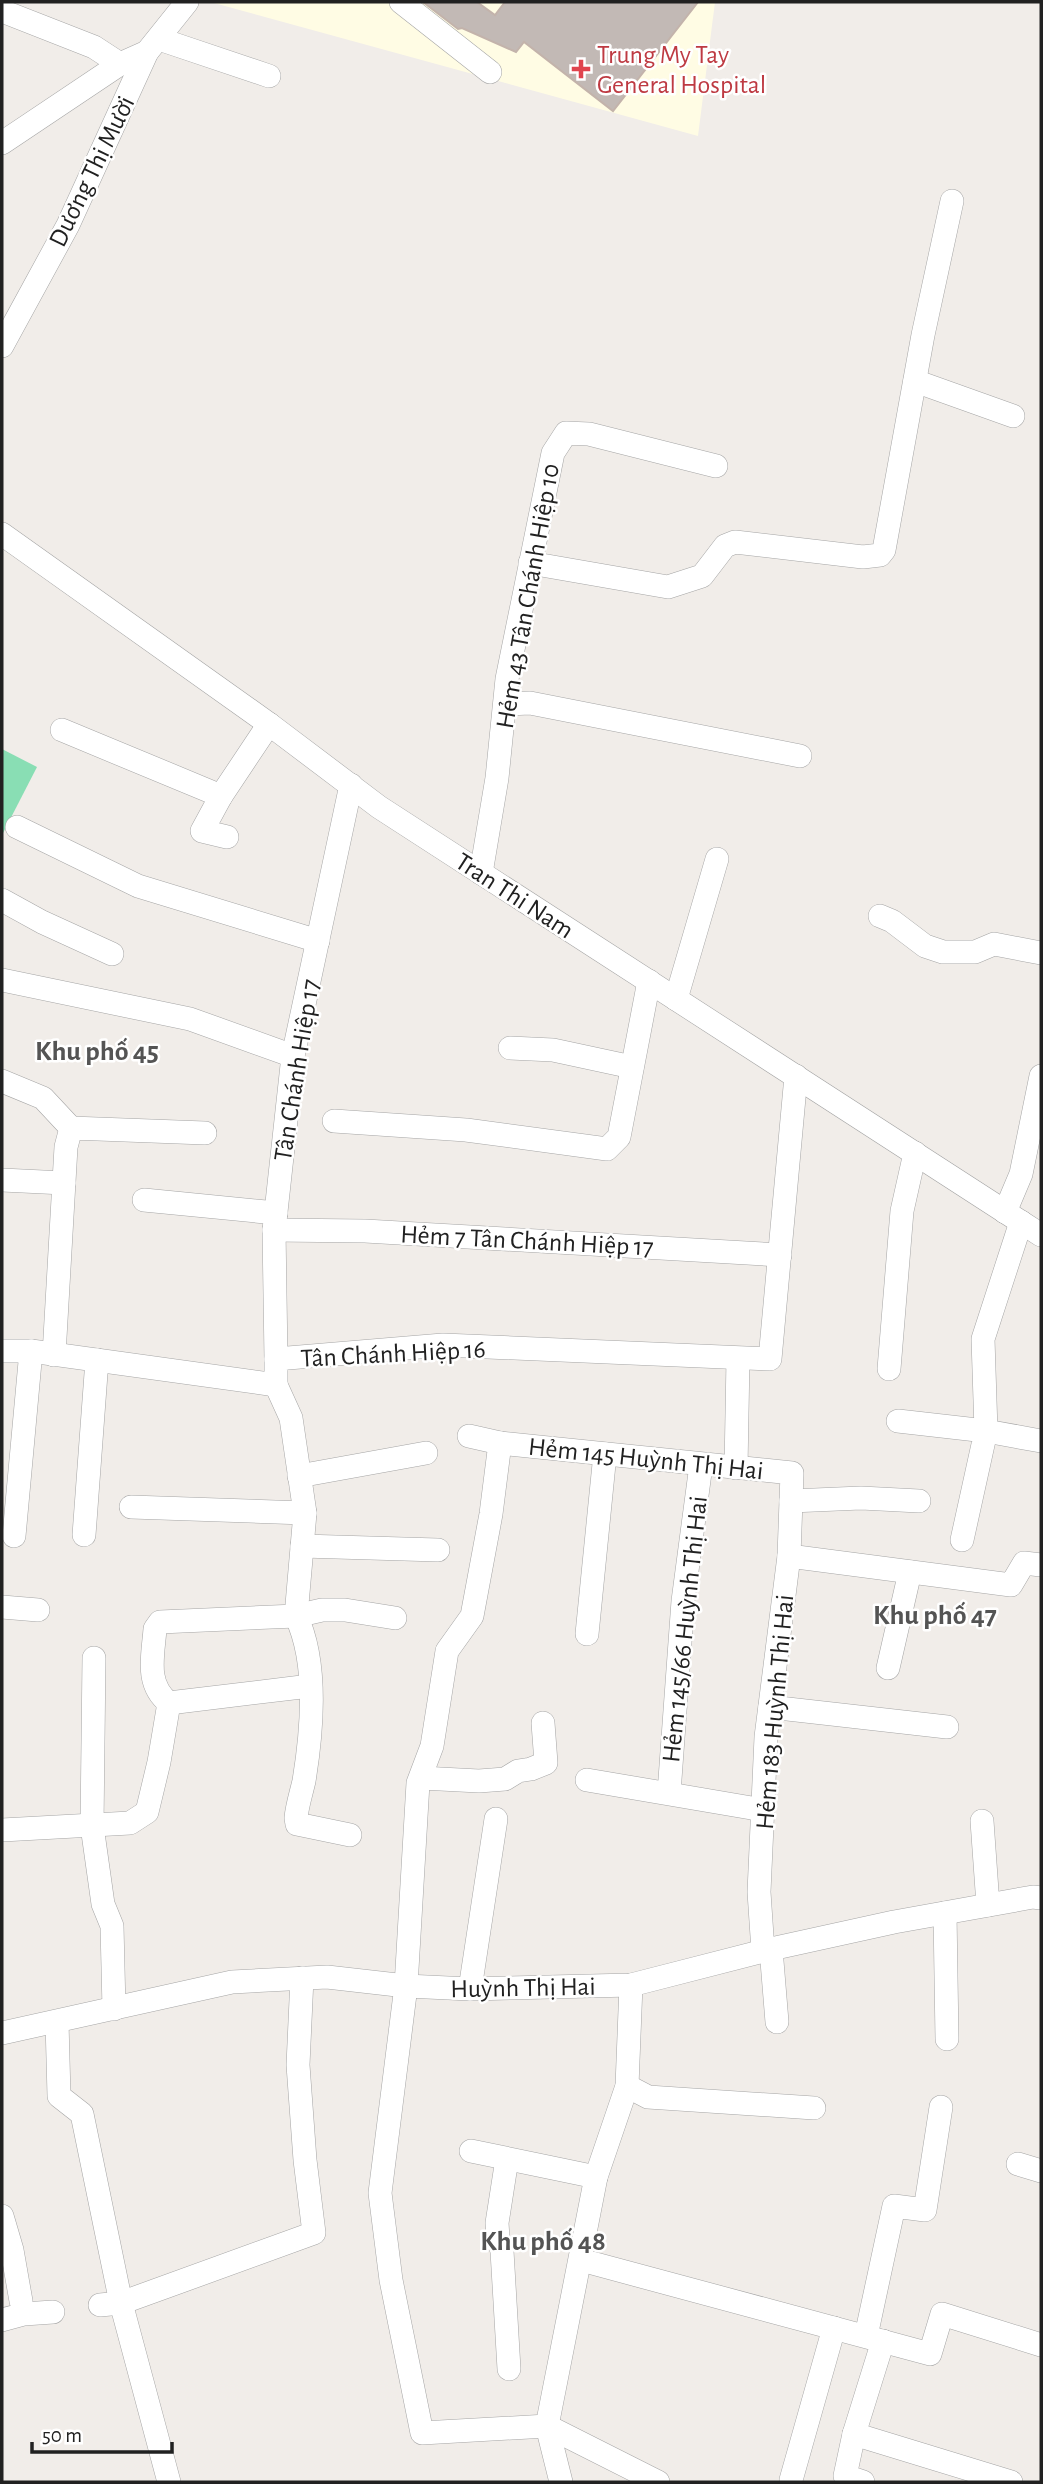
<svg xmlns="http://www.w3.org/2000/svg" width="1043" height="2484" font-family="'Alegreya Sans',sans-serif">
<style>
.education{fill:#fffce4}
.pitch{fill:#89deb4}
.building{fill:#c2b9b5;stroke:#c3b3ab;stroke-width:2}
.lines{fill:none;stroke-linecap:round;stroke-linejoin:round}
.minor-casing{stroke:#a5a5a5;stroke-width:24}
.minor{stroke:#fff;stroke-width:23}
.health-dot{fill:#e0444e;stroke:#fff;stroke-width:2.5}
.labels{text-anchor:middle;stroke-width:5;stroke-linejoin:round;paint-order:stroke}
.health-label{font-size:26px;fill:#be3a42;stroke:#fff;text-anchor:start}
.street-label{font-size:26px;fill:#212121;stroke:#fff}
.neighbourhood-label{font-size:28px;font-weight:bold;fill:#545454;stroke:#fff}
</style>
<rect width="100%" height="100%" fill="#f1ede9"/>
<polygon class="education" points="715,2 698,136 214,3 215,2"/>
<polygon class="pitch" points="2,749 37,767 2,835"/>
<polygon class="building" points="423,2 477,2 495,15 505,2 698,2 613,111 524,42 516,52 462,28 458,29"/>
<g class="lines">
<defs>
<g id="minor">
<polyline points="401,2 490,72"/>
<polyline points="2,11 94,47 120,64"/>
<polyline points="159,39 269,76"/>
<polyline points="2,143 120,64 147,52"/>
<polyline points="2,346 68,225 147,52 187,2"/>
<polyline points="915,381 1013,416"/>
<polyline points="2,534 269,724 379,807 1041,1235"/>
<polyline points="530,563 668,587 702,576 725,546 735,542 863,557 880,555 884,550 923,335 952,201"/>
<polyline points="505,704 530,703 800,756"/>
<polyline points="62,730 221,796"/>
<polyline points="17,827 138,886 318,941"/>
<polyline points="227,837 202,831 221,796 269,724"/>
<polyline points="481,873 497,778 507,679 553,453 566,433 589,434 716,466"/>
<polyline points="2,900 42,922 112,954"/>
<polyline points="880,916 892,921 925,946 943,952 975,952 994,944 1041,953"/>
<polyline points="2,980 190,1019 293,1056"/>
<polyline points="676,999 717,859"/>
<polyline points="510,1048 553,1050 632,1067"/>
<polyline points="2,1081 43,1098 71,1128"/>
<polyline points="334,1121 466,1130 607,1149 619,1137 649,981"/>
<polyline points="2,1180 64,1183"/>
<polyline points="144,1200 276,1213"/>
<polyline points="1005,1212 1021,1174 1041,1076"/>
<polyline points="1021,1222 983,1339 986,1431 1041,1441"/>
<polyline points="274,1230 365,1231 780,1255"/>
<polyline points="2,1351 31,1351 276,1385 276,1359 443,1345 770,1359 796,1076"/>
<polyline points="54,1355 66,1147 71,1128 205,1133"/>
<polyline points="276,1359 274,1230 293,1056 351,785"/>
<polyline points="889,1369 902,1211 915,1153"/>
<polyline points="898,1421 986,1431 962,1540"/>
<polyline points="469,1436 500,1443"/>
<polyline points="736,1468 738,1359"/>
<polyline points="299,1476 426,1453"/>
<polyline points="791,1501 861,1498 919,1501"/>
<polyline points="131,1507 305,1513"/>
<polyline points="84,1535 97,1360"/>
<polyline points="14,1536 31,1351"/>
<polyline points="302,1546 438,1550"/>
<polyline points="789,1556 1011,1585 1024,1563 1041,1565"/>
<polyline points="2,1607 38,1610"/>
<polyline points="587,1634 605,1454"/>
<polyline points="94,1658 92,1826 103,1904 112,1926 114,2009"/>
<polyline points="888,1668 910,1572"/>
<path d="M169,1703C145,1684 153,1656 155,1629L160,1622L296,1616L305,1513L291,1418L276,1385"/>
<polyline points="770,1707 947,1727"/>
<polyline points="421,1778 479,1781 505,1779 518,1771 531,1769 546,1763 543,1723"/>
<polyline points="587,1780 763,1810"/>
<polyline points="669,1793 683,1601 701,1465"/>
<polyline points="982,1821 988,1905"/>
<polyline points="2,1830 130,1823 147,1812 159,1762 169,1703 310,1686"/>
<path d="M350,1835L297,1824L296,1818C297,1806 301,1794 304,1781C312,1732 318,1662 296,1616L322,1610H345L395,1618"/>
<polyline points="945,1913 947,2039"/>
<polyline points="771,1949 777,2022"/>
<polyline points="470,1989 496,1819"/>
<polyline points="57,2022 59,2096 82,2114 121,2303 169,2482"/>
<polyline points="2,2033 232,1982 327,1977 406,1986 470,1989 631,1985 771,1949 894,1922 1033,1897 1041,1898"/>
<polyline points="627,2086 648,2097 814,2108"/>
<polyline points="471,2151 596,2177"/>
<polyline points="507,2159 497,2223 498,2238 502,2251 509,2369"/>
<polyline points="1018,2164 1041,2171"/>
<polyline points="2,2216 12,2250 21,2301"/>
<polyline points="581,2260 930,2354 942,2314 1041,2345"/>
<polyline points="100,2305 121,2303 314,2233 305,2160 298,2065 302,1978"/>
<polyline points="2,2320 24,2314 53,2312"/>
<polyline points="866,2336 894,2206 925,2210 941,2107"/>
<polyline points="883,2341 854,2434 1011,2482"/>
<polyline points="854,2434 845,2476 863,2482"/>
<polyline points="791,2480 834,2328"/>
<polyline points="561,2482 547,2426 596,2177 627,2086 631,1985"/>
<polyline points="658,2482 547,2426 422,2433 391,2280 380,2193 406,1986 418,1783 432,1746 447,1651 472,1616 491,1514 500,1443 792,1473 789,1556 766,1737 759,1892 763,1951"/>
</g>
</defs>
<use href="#minor" class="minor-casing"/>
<use href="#minor" class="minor"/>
</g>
<path class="health-dot" d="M577.5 58.5h7v7h7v7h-7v7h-7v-7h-7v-7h7z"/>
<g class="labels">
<g class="health-label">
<text x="597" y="63">Trung My Tay<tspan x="597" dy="30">General Hospital</tspan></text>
</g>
<g class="street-label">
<text transform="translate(91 171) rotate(-64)" y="9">Dương Thị Mười</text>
<text transform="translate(527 596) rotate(-80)" y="9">Hẻm 43 Tân Chánh Hiệp 10</text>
<text transform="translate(515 895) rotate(33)" y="9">Tran Thi Nam</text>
<text transform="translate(296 1070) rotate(-81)" y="9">Tân Chánh Hiệp 17</text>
<text transform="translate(527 1240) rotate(3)" y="9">Hẻm 7 Tân Chánh Hiệp 17</text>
<text transform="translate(393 1353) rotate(-3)" y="9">Tân Chánh Hiệp 16</text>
<text transform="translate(646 1458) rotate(6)" y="9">Hẻm 145 Huỳnh Thị Hai</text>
<text transform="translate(684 1629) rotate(-84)" y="9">Hẻm 145/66 Huỳnh Thị Hai</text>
<text transform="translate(774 1712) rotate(-85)" y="9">Hẻm 183 Huỳnh Thị Hai</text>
<text transform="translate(523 1987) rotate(-1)" y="9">Huỳnh Thị Hai</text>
</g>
<g class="neighbourhood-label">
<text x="97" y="1060">Khu phố 45</text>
<text x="935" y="1624">Khu phố 47</text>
<text x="543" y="2250">Khu phố 48</text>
</g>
</g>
<rect width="1043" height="2484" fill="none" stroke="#212121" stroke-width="7"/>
<path d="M32 2442v10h140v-10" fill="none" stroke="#212121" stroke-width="3.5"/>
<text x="42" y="2442" font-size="21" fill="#212121" stroke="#ffffff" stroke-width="5" paint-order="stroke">50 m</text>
</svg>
